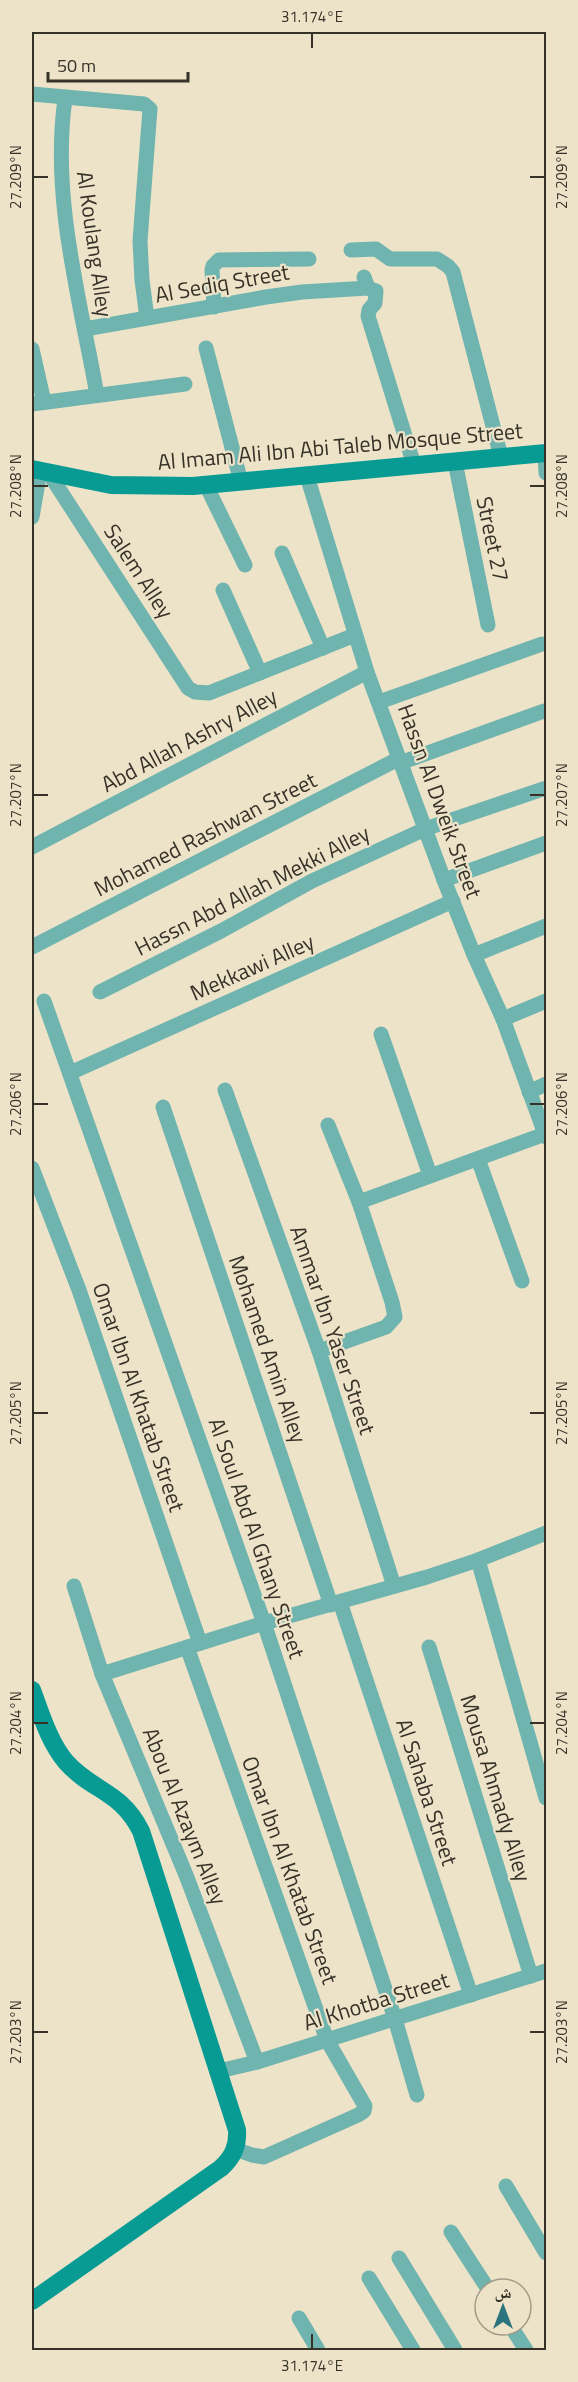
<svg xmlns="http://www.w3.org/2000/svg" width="578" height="2382" font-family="'Titillium Web','Noto Naskh Arabic',sans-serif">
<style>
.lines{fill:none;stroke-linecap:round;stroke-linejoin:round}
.street{stroke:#6fb4ae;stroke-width:15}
.secondary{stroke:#079b94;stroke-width:18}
.ticks{fill:none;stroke:#363228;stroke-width:2}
.labels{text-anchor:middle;stroke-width:4.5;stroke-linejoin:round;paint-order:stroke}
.street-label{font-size:22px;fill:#363228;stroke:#ede3c9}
.neatline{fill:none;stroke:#363228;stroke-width:2}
.ticks-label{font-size:15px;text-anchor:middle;fill:#363228}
</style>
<rect width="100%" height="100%" fill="#ede3c9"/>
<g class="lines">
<g class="street">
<polyline points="32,94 144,104 150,109 140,241 142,280 147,318"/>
<path d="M65,99C51,197 80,299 97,395"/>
<polyline points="351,250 376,249 390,259 437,259 448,266 453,272 501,457"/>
<polyline points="364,277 368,288 376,291 375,303 369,310 368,316 414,465"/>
<polyline points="214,307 212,270 213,266 219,260 309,259"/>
<polyline points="85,329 266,297 302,292 368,288"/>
<polyline points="206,348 241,482"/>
<polyline points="32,349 44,402"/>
<polyline points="32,404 185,384"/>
<polyline points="545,453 546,473"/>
<polyline points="455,462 488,625"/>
<polyline points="48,472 188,688 195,692 209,693 355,635"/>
<polyline points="307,476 367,672 444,880 474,955 503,1019 546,1137"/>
<polyline points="206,485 245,565"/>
<polyline points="32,517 40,471"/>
<polyline points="282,553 323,648"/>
<polyline points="223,590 260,673"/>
<polyline points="379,702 542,644"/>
<polyline points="400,763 544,711"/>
<polyline points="32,847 367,672"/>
<polyline points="444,880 546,843"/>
<polyline points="32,947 398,759"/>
<polyline points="474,955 546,926"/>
<polyline points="100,992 221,931 312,881 425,829 546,788"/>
<polyline points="44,1001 264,1623 395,2019 417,2095"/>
<polyline points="503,1019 546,1001"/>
<polyline points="381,1034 430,1175"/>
<polyline points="70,1073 453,901"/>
<polyline points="225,1090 319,1351 394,1586"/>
<polyline points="529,1092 546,1084"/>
<polyline points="163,1107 331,1605"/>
<polyline points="478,1159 522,1281"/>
<polyline points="32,1168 79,1290 200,1643"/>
<polyline points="359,1202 545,1134"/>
<polyline points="319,1351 386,1327 395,1317 392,1302 359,1202 328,1125"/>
<polyline points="478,1560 546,1798"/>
<polyline points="74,1586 102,1674 186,1875 257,2062"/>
<polyline points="340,1602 471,1995"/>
<polyline points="187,1647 327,2040 365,2106 364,2111 358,2115 264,2157 252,2155 235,2149"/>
<polyline points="429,1647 531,1976"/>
<polyline points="102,1674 264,1623 427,1577 478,1560 546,1533"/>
<polyline points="219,2071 257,2062 546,1971"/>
<polyline points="506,2186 546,2253"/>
<polyline points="451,2232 488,2289"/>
<polyline points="399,2258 455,2350"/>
<polyline points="369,2278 413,2350"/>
<polyline points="299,2318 318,2350"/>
<polyline points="510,2325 526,2350"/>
</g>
<g class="secondary">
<polyline points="32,469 111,485 193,486 546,453"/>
<path d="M32,1690C41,1714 49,1742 66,1762C93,1792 120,1790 141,1831L237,2130C238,2146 233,2157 221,2168L32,2301"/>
</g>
</g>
<path class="ticks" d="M312,33V48M33,177H48M530,177H545M33,486H48M530,486H545M33,795H48M530,795H545M33,1104H48M530,1104H545M33,1413H48M530,1413H545M33,1723H48M530,1723H545M33,2032H48M530,2032H545M312,2334V2349"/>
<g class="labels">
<g class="street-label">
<text transform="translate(95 244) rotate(82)" y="8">Al Koulang Alley</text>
<text transform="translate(222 283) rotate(-10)" y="8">Al Sediq Street</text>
<text transform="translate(340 446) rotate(-5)" y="8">Al Imam Ali Ibn Abi Taleb Mosque Street</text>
<text transform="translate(493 539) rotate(78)" y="8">Street 27</text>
<text transform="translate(139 571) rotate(57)" y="8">Salem Alley</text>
<text transform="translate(189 740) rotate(-28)" y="8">Abd Allah Ashry Alley</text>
<text transform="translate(440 801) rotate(70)" y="8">Hassn Al Dweik Street</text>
<text transform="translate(205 834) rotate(-27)" y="8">Mohamed Rashwan Street</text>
<text transform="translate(252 890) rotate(-27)" y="8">Hassn Abd Allah Mekki Alley</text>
<text transform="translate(252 967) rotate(-24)" y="8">Mekkawi Alley</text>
<text transform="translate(333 1330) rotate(71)" y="8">Ammar Ibn Yaser Street</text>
<text transform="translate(268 1349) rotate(71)" y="8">Mohamed Amin Alley</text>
<text transform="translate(139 1397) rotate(71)" y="8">Omar Ibn Al Khatab Street</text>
<text transform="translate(257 1538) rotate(71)" y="8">Al Soul Abd Al Ghany Street</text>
<text transform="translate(496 1788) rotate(73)" y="8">Mousa Ahmady Alley</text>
<text transform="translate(427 1792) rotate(72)" y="8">Al Sahaba Street</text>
<text transform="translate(185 1816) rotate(68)" y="8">Abou Al Azaym Alley</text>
<text transform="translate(290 1870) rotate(70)" y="8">Omar Ibn Al Khatab Street</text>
<text transform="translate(376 2001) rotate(-17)" y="8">Al Khotba Street</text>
</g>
</g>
<rect width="578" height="2382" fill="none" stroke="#ede3c9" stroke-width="66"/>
<g transform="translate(503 2307)"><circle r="28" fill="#ede3c9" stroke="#a49c89" stroke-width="1.5"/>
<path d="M0-4.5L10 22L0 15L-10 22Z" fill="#2c747e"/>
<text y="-9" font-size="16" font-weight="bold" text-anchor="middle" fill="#363228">ش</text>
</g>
<path d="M48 72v9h140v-9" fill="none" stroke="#363228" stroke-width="3"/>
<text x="57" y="72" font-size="18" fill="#363228" stroke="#ede3c9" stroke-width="4.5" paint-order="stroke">50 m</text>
<rect x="33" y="33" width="512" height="2316" class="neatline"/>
<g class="ticks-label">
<text x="312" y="22">31.174°E</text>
<text transform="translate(16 177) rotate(-90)" y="5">27.209°N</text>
<text transform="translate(562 177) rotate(-90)" y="5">27.209°N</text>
<text transform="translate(16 486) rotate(-90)" y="5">27.208°N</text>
<text transform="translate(562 486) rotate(-90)" y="5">27.208°N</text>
<text transform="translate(16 795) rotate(-90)" y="5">27.207°N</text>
<text transform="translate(562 795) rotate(-90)" y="5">27.207°N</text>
<text transform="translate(16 1104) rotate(-90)" y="5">27.206°N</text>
<text transform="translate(562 1104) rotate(-90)" y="5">27.206°N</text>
<text transform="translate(16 1413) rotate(-90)" y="5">27.205°N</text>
<text transform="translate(562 1413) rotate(-90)" y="5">27.205°N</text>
<text transform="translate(16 1723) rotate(-90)" y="5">27.204°N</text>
<text transform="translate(562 1723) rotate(-90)" y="5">27.204°N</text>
<text transform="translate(16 2032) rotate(-90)" y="5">27.203°N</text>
<text transform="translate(562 2032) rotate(-90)" y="5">27.203°N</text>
<text x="312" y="2371">31.174°E</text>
</g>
</svg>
